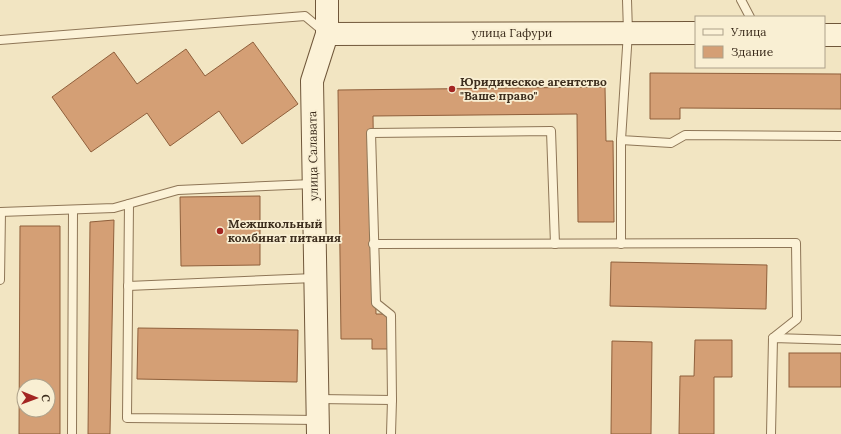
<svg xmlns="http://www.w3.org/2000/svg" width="841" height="434" font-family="Lora,serif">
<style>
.building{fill:#d49f75;stroke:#8f5f3b;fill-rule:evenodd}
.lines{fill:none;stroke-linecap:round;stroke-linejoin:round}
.lane-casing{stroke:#8e7657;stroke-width:10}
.secondary-casing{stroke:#70573a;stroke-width:24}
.lane{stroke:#fcf2d7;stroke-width:8}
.secondary{stroke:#fcf2d7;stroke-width:22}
.poi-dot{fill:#a32522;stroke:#f9efd3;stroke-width:1.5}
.labels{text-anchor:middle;stroke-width:3.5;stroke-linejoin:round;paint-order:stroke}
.street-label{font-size:12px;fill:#3c2d1d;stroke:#f9efd3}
.poi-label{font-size:12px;font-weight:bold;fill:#3c2d1d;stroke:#f9efd3;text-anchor:start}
</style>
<rect width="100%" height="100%" fill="#f2e5c2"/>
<g class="building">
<polygon points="253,42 298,104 242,144 219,111 170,146 147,113 91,152 52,97 114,52 137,84 186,49 205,76"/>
<polygon points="650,73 841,74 841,109 680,108 680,119 650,119"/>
<polygon points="605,87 606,141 613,141 614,222 578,222 577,114 373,116 376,314 388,314 388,349 372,349 372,339 341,339 338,90"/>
<polygon points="260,196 260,265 181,266 180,197"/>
<polygon points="114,220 110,434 88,434 90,222"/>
<path d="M20,226H60V434H19ZM24,386H48V410H24Z"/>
<polygon points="611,262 767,265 766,309 610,306"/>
<polygon points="138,328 298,330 297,382 137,379"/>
<polygon points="695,340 732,340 732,377 714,377 714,434 679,434 680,376 694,376"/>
<polygon points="612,341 652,342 651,434 611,434"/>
<rect x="789" y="353" width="52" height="34"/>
</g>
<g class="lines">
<defs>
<g id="lane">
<polyline points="627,0 628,32 621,140 671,143 685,135 841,136"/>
<polyline points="741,0 750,17"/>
<polyline points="0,40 305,16 323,31"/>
<polyline points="129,204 127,418 317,420"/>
<polyline points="0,212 114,208 178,190 312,184"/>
<polyline points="373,244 796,243 797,319 773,338"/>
<polyline points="621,244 621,140"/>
<polyline points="0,280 1,212"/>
<polyline points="128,286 314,278"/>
<polyline points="318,399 392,400 391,434"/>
<polyline points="392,400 391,315 376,303 371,133 551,131 555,244"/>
<polyline points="72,434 73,210"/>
<polyline points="771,434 773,338 841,340"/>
</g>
<g id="secondary">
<polyline points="327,34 696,33"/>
<polyline points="824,35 841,35"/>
<polyline points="318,434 312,81 327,34 327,0"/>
</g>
</defs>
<use href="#lane" class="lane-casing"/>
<use href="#secondary" class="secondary-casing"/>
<use href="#lane" class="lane"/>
<use href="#secondary" class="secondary"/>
</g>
<g class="poi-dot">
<circle cx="452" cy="89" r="4"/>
<circle cx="220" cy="231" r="4"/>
</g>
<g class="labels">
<g class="street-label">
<text x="512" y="37">улица Гафури</text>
<text transform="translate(313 156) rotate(-91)" y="4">улица Салавата</text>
</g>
<g class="poi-label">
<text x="460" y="86">Юридическое агентство<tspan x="460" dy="14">"Ваше право"</tspan></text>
<text x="228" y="228">Межшкольный<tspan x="228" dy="14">комбинат питания</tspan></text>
</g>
</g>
<rect x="695" y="16" width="130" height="52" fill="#f9efd3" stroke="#ada18a"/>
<rect x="703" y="29" width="20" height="6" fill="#fcf2d7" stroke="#ada18a"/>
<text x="731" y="36" font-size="12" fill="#3c2d1d">Улица</text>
<rect x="703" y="46" width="20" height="12" fill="#d49f75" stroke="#ada18a"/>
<text x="731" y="56" font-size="12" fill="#3c2d1d">Здание</text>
<g transform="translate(36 398) rotate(91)"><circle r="19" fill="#f9efd3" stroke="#ada18a"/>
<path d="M0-3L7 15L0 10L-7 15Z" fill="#a32522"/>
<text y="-6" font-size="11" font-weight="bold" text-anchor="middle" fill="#3c2d1d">С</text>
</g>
</svg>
